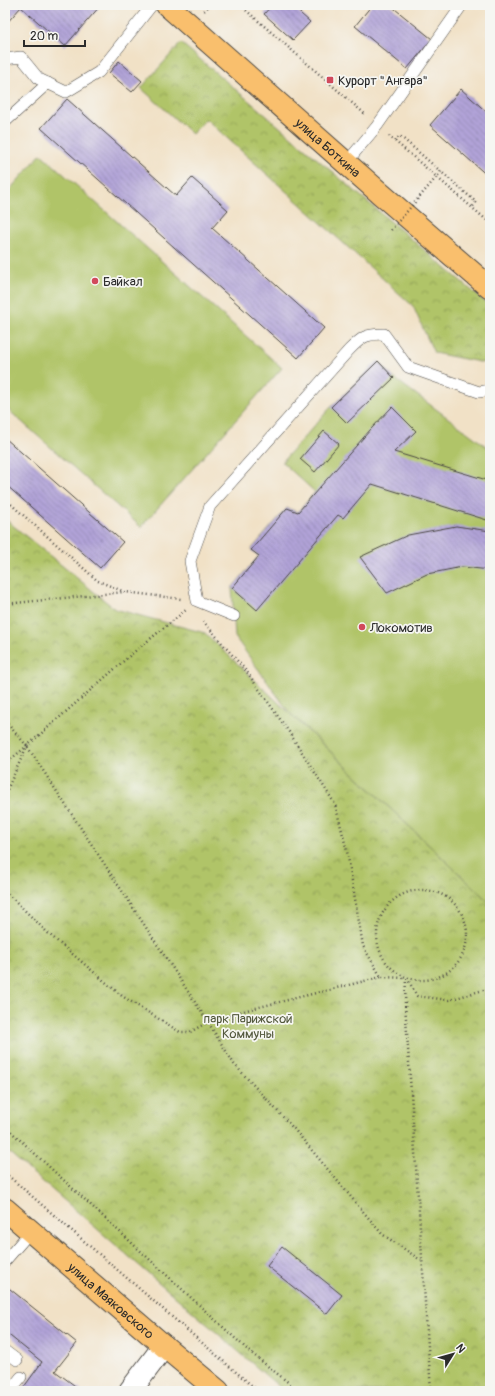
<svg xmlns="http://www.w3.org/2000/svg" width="495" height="1396" font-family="Pangolin,sans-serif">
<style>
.park{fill:url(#park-crowns);stroke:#6e784a}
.pitch{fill:#b0c468;stroke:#6e784a}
.building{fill:url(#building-back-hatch)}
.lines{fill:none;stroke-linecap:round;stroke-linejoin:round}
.service-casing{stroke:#494642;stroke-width:12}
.minor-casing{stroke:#494642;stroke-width:24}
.primary-casing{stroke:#494642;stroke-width:24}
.path{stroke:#494642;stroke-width:2.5;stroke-dasharray:1 3;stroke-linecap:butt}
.service{stroke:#fff;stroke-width:11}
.minor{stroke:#fff;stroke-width:22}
.primary{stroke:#f9bf6d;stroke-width:22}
.path-bridge{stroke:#494642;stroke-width:2.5;stroke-dasharray:1 3;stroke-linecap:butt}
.poi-dot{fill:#d1495b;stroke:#f6f6f2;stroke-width:1.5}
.labels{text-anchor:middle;stroke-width:3.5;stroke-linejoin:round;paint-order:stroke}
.poi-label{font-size:13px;fill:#2b2b2b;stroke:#f6f6f2;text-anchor:start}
.street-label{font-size:13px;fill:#2b2b2b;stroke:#f6f6f2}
.park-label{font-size:13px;fill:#53593d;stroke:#f6f6f2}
</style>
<defs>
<pattern id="park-crowns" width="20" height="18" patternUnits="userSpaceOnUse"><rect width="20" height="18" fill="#b0c468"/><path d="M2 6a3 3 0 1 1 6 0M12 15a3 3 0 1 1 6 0" fill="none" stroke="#8f9f56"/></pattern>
<pattern id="building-back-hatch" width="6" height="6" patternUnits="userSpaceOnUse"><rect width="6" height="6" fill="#b1a3d8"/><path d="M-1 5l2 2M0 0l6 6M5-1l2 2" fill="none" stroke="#9085af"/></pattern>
</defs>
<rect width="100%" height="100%" fill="#f6f6f2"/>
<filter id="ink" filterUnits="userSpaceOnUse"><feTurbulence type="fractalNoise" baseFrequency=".025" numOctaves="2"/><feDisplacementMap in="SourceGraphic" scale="8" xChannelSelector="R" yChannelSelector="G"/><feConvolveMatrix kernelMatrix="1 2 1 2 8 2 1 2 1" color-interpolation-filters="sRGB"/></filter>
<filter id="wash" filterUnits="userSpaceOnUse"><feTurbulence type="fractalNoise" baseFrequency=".012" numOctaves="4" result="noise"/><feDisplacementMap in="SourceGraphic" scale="16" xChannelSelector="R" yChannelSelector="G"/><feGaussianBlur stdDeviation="0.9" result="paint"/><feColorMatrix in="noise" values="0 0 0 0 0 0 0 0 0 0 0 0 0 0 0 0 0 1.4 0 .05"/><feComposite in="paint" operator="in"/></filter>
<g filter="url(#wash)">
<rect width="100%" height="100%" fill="#f1e1c6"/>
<g class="park">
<polygon points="181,43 490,306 490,364 434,353 413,306 206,119 192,134 141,88"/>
<polygon points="5,519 115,609 205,633 490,903 490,1391 284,1391 5,1149"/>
</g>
<g class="pitch">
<polygon points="41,154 282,368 141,527 5,407 5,195"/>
<polygon points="378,361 394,378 490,449 490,903 289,712 235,637 232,588 259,556 251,550 287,508 298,512 315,492 282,462 331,407"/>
</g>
<g id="blocks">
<g class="building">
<polygon points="5,5 101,5 65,46 21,7 5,25"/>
<polygon points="272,5 291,5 310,22 293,40 264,14"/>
<polygon points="372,5 390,5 432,39 407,69 355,26"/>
<polygon points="119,61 142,81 132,92 109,73"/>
<polygon points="461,89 490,115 490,178 430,125"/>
<polygon points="67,99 176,196 192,178 228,210 212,228 324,328 298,358 41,128"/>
<polygon points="378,361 394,378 347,423 331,407"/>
<polygon points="392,407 416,431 394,452 490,481 486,497 490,498 490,521 372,484 343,518 338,515 257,610 232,588 259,556 251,550 287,508 298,512 371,429"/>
<polygon points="324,431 339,444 315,472 300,459"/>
<polygon points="5,438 123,542 100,568 5,484"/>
<polygon points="456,526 490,531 490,570 462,567 427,574 387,593 360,557 408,535"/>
<polygon points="282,1247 342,1295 327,1314 267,1266"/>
<polygon points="5,1285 77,1343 55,1371 82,1391 21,1391 42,1362 5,1332"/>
</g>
</g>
</g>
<g filter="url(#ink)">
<use href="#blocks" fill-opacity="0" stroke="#494642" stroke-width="1"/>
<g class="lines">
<defs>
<g id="service">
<polyline points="5,59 21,57 39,79 66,92 99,72 152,5"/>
<polyline points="5,122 48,83"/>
<polyline points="346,163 377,126 462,5"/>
<path d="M234,616L197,601L190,561L210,506L349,350C362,337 365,334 384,334L408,367L479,392L490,390"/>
<polyline points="5,1261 31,1231"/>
<polyline points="5,1351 17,1360"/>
<polyline points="10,1391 21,1377"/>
</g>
<polyline id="minor" points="130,1391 164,1346"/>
<g id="primary">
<path id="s1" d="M167,5L381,194L490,288"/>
<path id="s2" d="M5,1209L164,1346L218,1391"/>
</g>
</defs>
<use href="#service" class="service-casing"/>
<use href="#minor" class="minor-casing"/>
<use href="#primary" class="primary-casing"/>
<g class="path">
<polyline points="240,5 366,115"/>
<polyline points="204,11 209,5"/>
<polyline points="389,136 490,223"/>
<polyline points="395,141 400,136 476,202 472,208"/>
<polyline points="5,499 98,581 125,592 181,599"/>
<polyline points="5,604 124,592"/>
<polyline points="203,621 247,672 289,732 335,804 347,851 363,946 381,977 406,978"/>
<polyline points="5,721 27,746 5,794"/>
<polyline points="5,764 27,746 134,652 186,610"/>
<circle cx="422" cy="935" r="45"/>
<polyline points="5,891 50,935 122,996 180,1032 190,1032 208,1022 27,746"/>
<polyline points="381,977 247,1010 208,1022 234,1064 294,1129 382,1234 422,1261"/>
<polyline points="406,978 405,1003 431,1391"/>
<polyline points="407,978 417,996 449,1000 490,988"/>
<polyline points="5,1126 250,1352 299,1391"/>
<polyline points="5,1173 258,1391"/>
</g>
<use href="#service" class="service"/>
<use href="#minor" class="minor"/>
<use href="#primary" class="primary"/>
<polyline class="path-bridge" points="391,230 441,172"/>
</g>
</g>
<g class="poi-dot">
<rect x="326" y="76" width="8" height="8" rx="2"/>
<circle cx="95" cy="281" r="4"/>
<circle cx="362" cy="627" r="4"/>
</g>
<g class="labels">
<g class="poi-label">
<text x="338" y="85">Курорт "Ангара"</text>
<text x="103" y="286">Байкал</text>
<text x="370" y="632">Локомотив</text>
</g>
<g class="street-label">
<text dy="5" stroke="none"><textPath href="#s1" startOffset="215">улица Боткина</textPath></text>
<text dy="5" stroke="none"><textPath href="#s2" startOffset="140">улица Маяковского</textPath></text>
</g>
<g class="park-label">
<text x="248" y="1023">парк Парижской<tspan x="248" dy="15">Коммуны</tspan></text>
</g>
</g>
<rect width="495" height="1396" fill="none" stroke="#f6f6f2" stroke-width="20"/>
<g transform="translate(453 1354) rotate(53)" stroke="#f6f6f2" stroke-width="3" paint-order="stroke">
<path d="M0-3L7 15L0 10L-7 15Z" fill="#2b2b2b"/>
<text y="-6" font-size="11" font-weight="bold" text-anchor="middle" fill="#2b2b2b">N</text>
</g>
<path d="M24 40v6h61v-6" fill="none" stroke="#2b2b2b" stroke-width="2"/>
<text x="30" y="40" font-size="12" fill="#2b2b2b" stroke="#f6f6f2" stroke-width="3" paint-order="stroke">20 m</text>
</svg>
